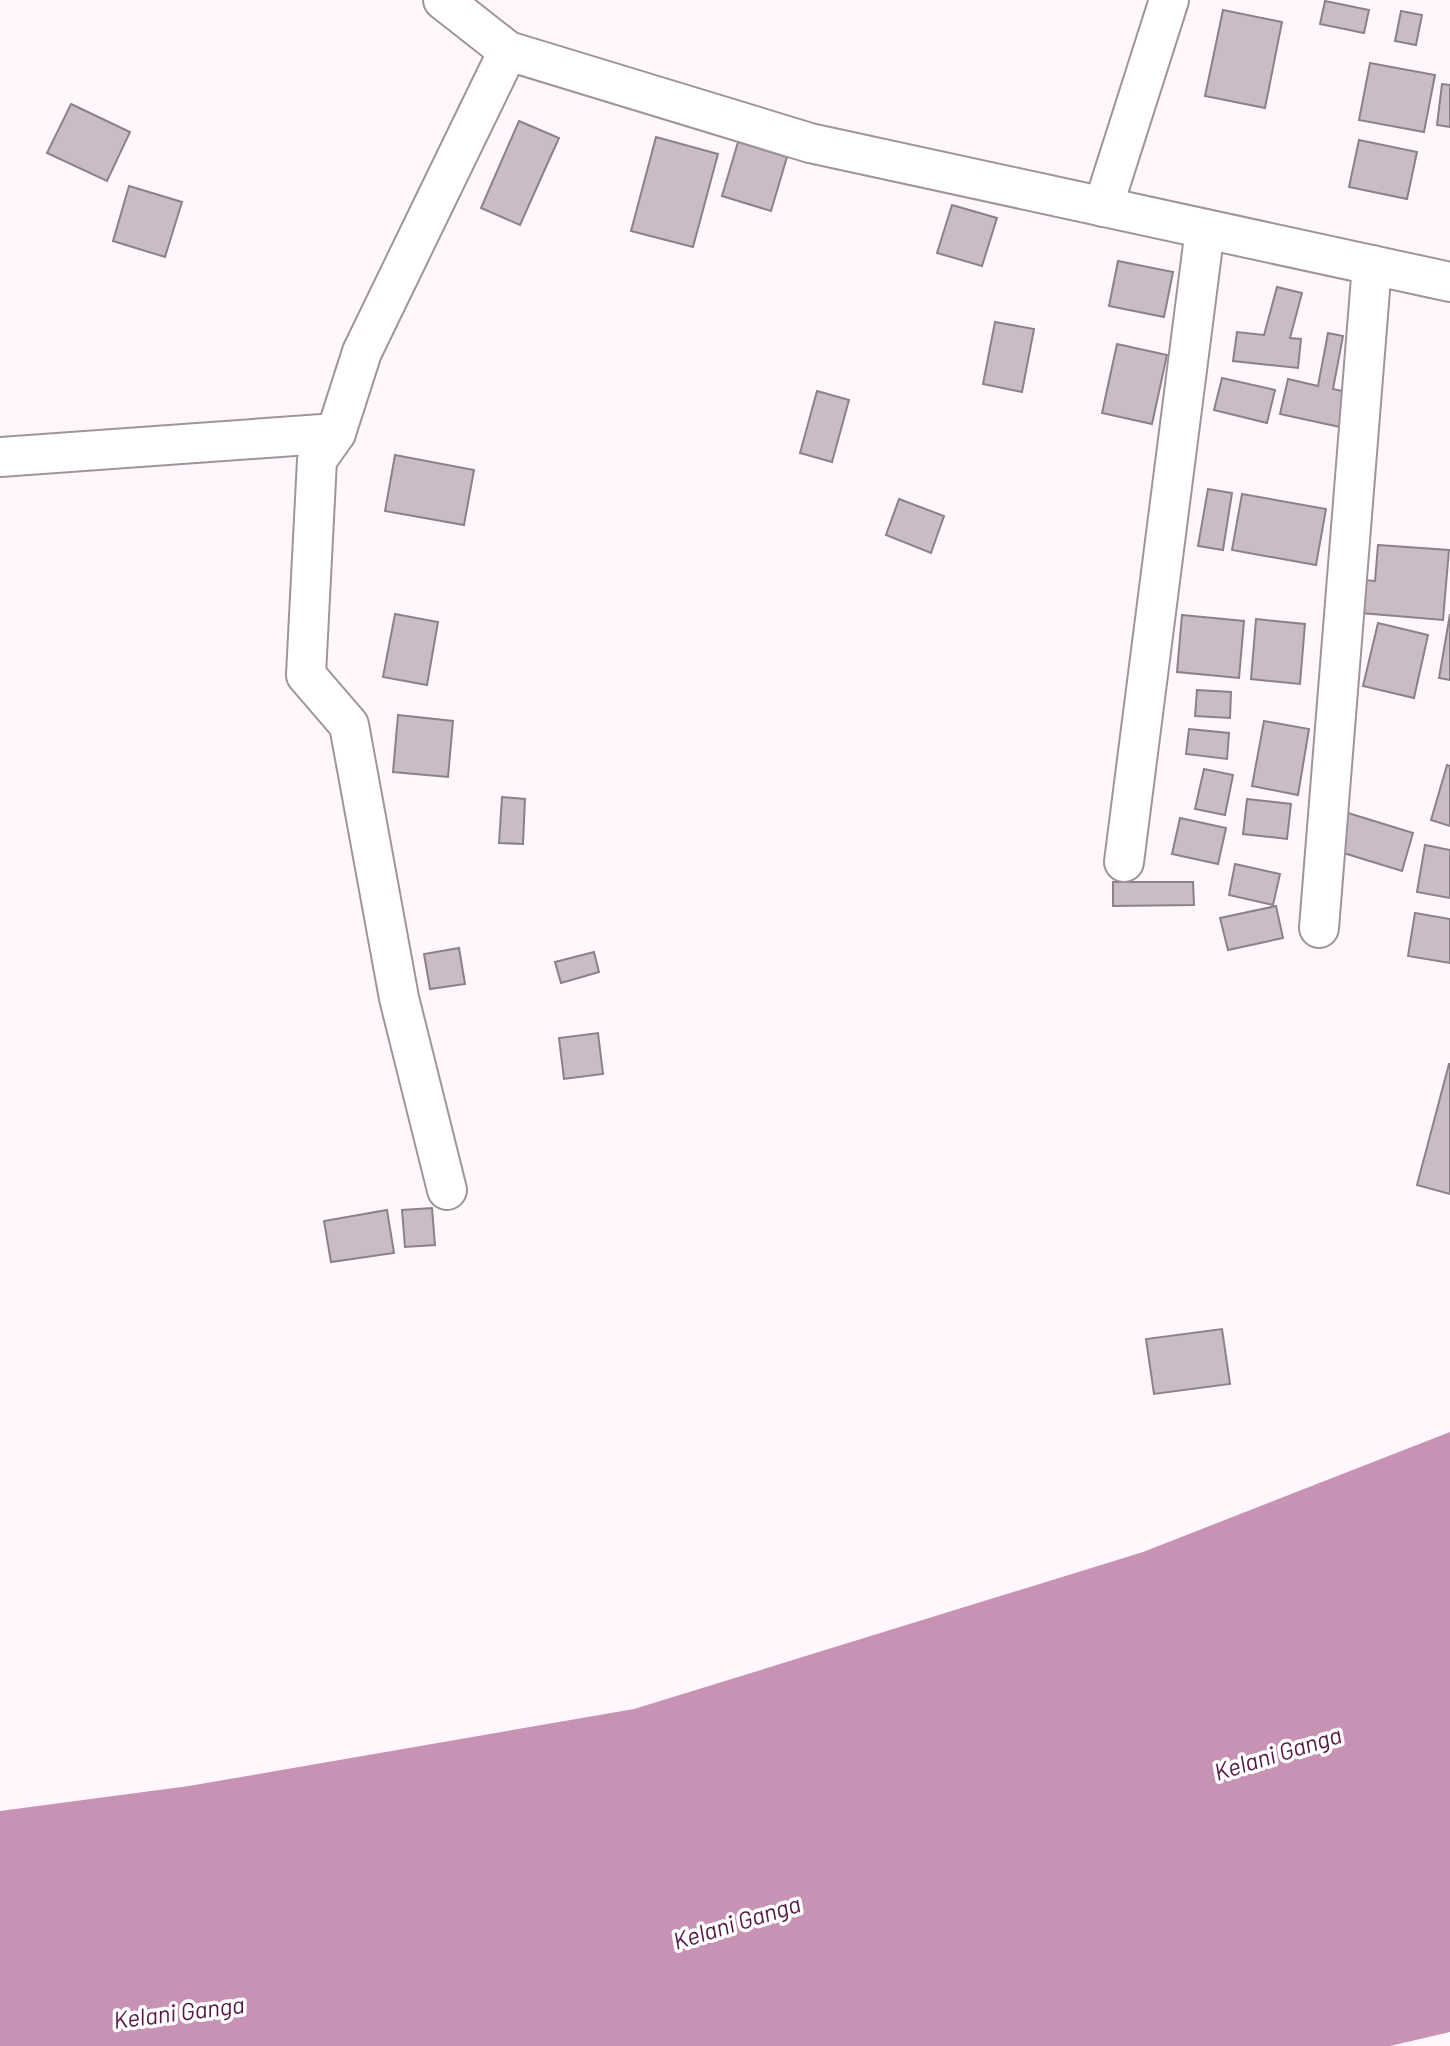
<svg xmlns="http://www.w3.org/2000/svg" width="1450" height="2046" font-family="Barlow,sans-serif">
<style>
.water{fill:#c892b5}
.building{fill:#c9bcc4;stroke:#8d8188;stroke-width:2}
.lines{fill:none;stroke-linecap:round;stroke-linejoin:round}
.street-casing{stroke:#a0949b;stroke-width:42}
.street{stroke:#fff;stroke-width:38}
.labels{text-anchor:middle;stroke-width:7;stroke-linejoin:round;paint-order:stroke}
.water-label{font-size:24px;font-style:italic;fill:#551644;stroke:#fff}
</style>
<rect width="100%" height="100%" fill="#fff7fc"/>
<polygon class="water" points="1450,1432 1450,2032 1390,2046 0,2046 0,1811 189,1786 634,1709 1143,1552"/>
<g class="building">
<polygon points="1325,1 1369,10 1364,33 1320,24"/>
<polygon points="1223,10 1282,22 1265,108 1205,96"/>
<polygon points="1401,11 1422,15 1416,45 1395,41"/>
<polygon points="1370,63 1435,75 1424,132 1359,120"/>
<polygon points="1442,84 1450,85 1450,127 1437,125"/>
<polygon points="71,104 130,132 107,181 47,153"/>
<polygon points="519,121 559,138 520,225 481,208"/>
<polygon points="656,137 718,154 693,247 631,231"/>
<polygon points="1359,140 1417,152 1407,199 1349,187"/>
<polygon points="738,142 787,157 771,211 722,196"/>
<polygon points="129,186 182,202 165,257 113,241"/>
<polygon points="952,205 997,218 982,266 937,253"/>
<polygon points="1118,261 1173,272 1164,317 1109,306"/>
<polygon points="1277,287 1302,293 1290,338 1301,339 1298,368 1233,361 1237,332 1264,335"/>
<polygon points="995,322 1034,329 1022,392 983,384"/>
<polygon points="1328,333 1343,336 1333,389 1356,394 1349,429 1280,414 1288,379 1318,386"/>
<polygon points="1117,344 1167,355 1152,424 1102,413"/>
<polygon points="1222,378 1275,390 1267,423 1214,410"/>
<polygon points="817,391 849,400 832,462 800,453"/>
<polygon points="395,455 474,470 464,525 385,511"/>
<polygon points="1208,489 1232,493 1223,550 1198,546"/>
<polygon points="1242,494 1326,509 1316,565 1232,550"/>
<polygon points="899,499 944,516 931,553 886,535"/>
<polygon points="1378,545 1449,550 1443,620 1349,612 1352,579 1375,581"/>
<polygon points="395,614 438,622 427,685 383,677"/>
<polygon points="1450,614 1450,680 1439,678"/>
<polygon points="1182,615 1244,621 1239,678 1177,672"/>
<polygon points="1256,619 1305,624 1300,684 1251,679"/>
<polygon points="1378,623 1428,635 1414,698 1363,686"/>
<polygon points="1197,690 1231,692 1230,718 1195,716"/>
<polygon points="398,715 453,721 448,777 393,772"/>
<polygon points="1264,721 1309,729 1298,795 1252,786"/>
<polygon points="1189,729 1229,733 1227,759 1186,754"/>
<polygon points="1447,765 1450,766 1450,826 1431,820"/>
<polygon points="1204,769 1233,775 1225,815 1195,809"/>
<polygon points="502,797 525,799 523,844 499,843"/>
<polygon points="1247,799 1291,804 1287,839 1243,834"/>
<polygon points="1348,813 1413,833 1402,871 1337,851"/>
<polygon points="1180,818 1226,828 1218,864 1172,854"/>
<polygon points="1425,845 1450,850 1450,898 1417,892"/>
<polygon points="1235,864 1280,874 1273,905 1229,895"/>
<polygon points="1113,882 1193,882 1194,905 1113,906"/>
<polygon points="1276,906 1283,938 1228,950 1220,918"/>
<polygon points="1415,913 1450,919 1450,963 1408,956"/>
<polygon points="459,948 465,984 430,989 424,954"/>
<polygon points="594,952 599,972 561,983 555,962"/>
<polygon points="598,1033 603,1074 564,1079 559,1038"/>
<polygon points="1449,1064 1450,1064 1450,1194 1417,1185"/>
<polygon points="432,1208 435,1245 405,1247 402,1210"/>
<polygon points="387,1210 394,1253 331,1262 324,1221"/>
<polygon points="1222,1329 1230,1384 1154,1394 1146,1339"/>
</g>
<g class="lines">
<defs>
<g id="street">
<polyline points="443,0 508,51 810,143 1450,282"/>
<polyline points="1103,207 1169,0"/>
<polyline points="0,457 336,433"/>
<polyline points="1124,862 1205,229"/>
<polyline points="1319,928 1372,265"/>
<polyline points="447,1190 399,998 349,725 306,675 317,460 336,433 362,352 508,51"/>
</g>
</defs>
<use href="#street" class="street-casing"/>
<use href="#street" class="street"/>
</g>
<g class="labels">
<g class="water-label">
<text transform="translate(1278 1754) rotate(-17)" y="8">Kelani Ganga</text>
<text transform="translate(737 1923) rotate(-17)" y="8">Kelani Ganga</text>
<text transform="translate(179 2013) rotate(-7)" y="8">Kelani Ganga</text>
</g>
</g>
</svg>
